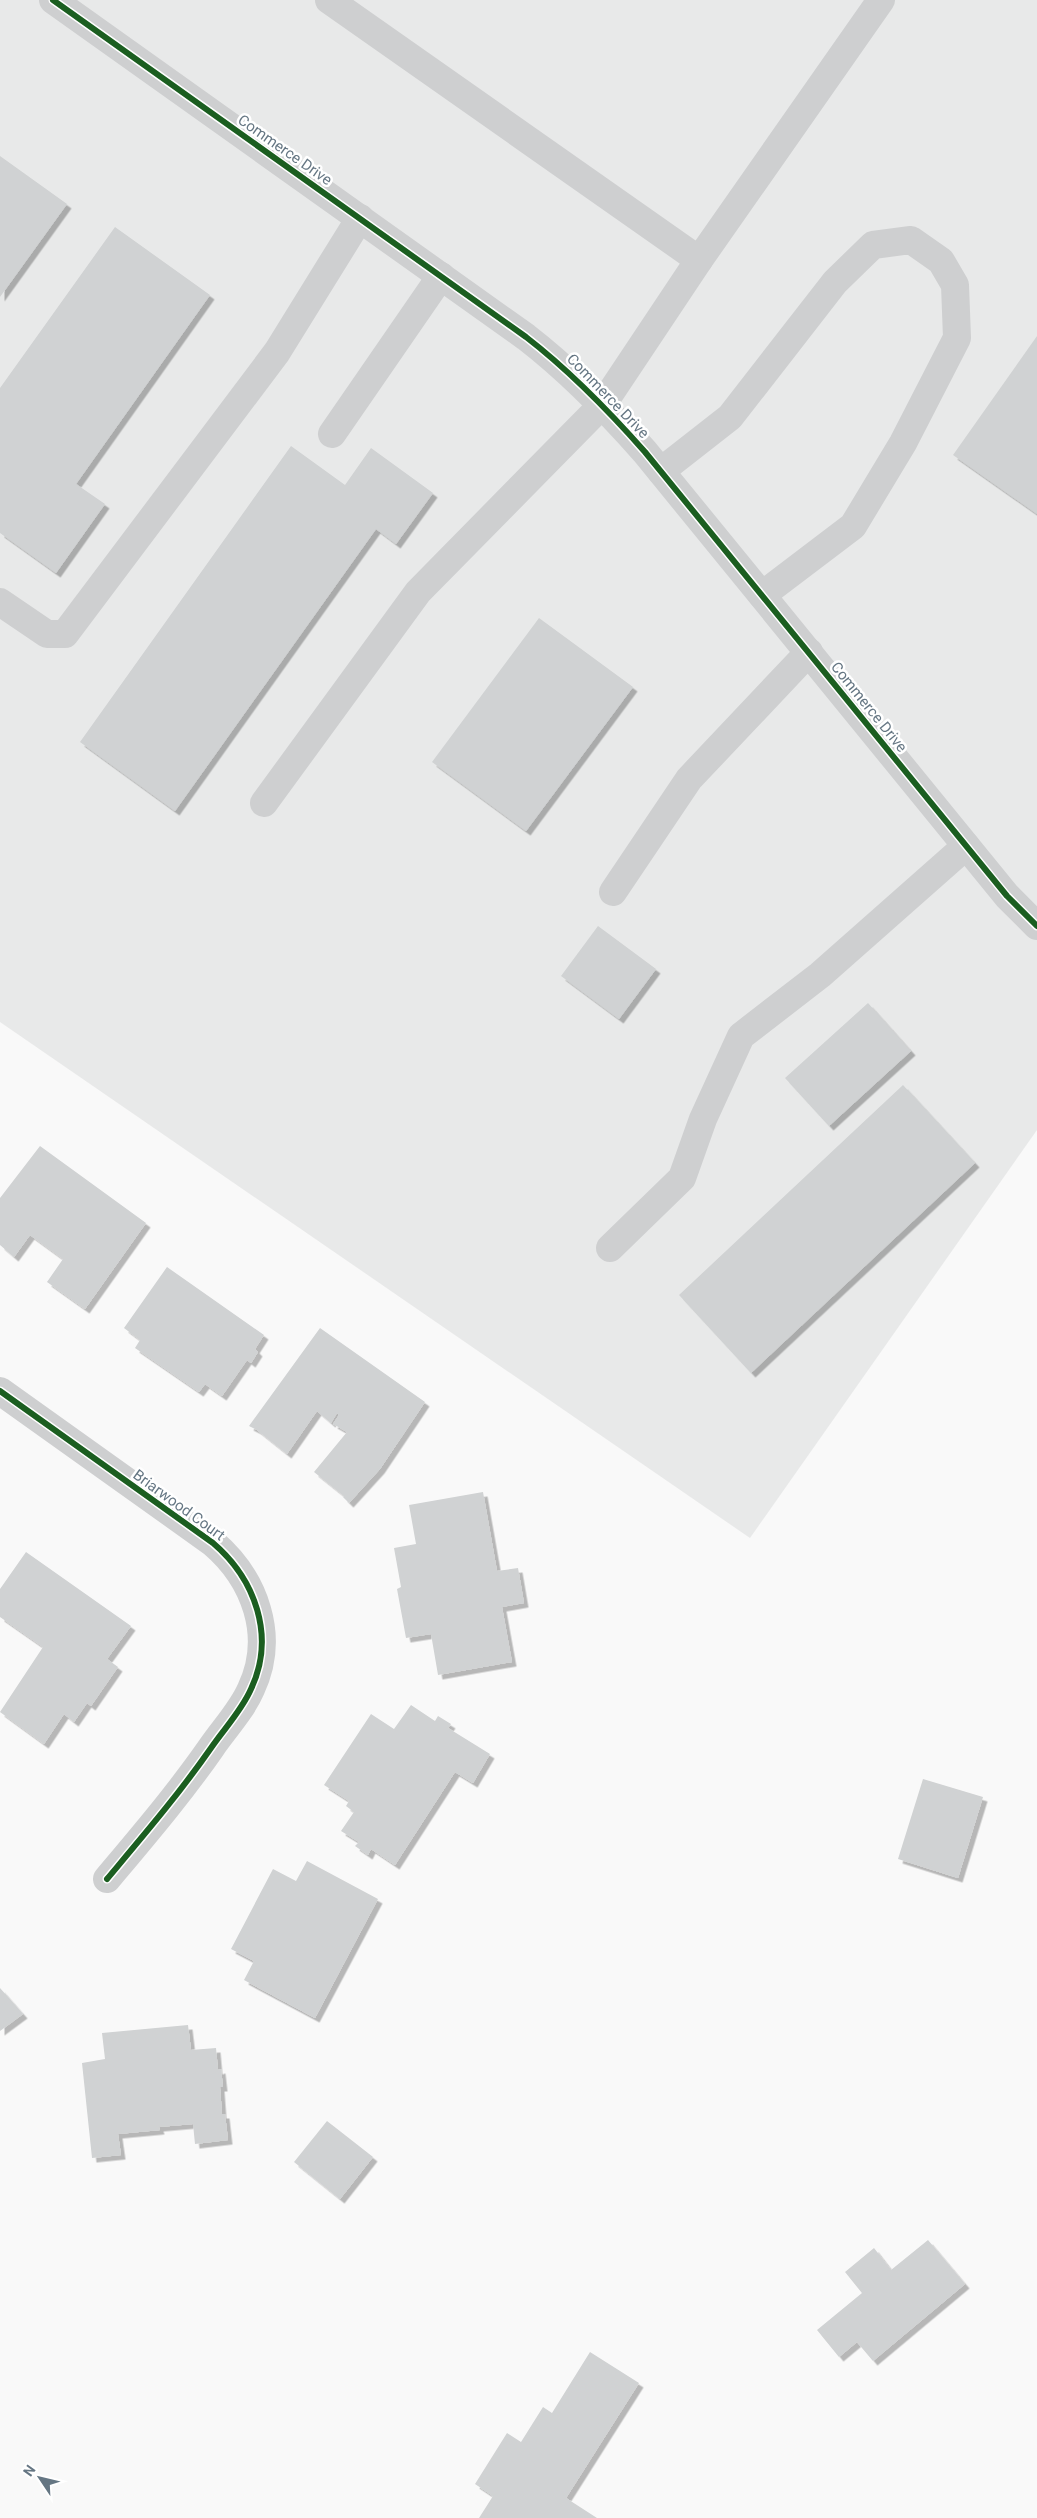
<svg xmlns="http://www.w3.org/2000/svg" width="1037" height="2518" font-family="Roboto,sans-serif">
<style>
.built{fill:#e8e9e9}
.building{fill:#d0d2d3;filter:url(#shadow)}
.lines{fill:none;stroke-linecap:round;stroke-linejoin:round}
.minor{stroke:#cecfd0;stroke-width:28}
.cycleway-casing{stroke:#fff;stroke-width:9}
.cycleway{stroke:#1b5e20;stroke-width:6}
.labels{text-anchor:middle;stroke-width:5;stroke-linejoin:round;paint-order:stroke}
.street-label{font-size:15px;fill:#657683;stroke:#fff}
</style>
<defs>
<filter id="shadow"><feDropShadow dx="4.5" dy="4.5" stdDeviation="0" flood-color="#0004"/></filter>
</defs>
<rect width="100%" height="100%" fill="#f9f9f9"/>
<polygon class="built" points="0,0 1037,0 1037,1130 750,1538 0,1022"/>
<g class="building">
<polygon points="0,156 67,204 0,297"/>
<polygon points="115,227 210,295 76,484 105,504 56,573 0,533 0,388"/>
<polygon points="1037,336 1037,514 953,455"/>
<polygon points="291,446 345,485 371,448 433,493 396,544 376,529 175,811 80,742"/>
<polygon points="539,618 633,687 526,831 432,762"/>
<polygon points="598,926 656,969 619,1019 561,976"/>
<polygon points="868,1003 911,1051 829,1126 785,1078"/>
<polygon points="903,1085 975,1163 751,1373 679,1295"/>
<polygon points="40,1146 146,1223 85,1309 47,1282 63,1259 30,1235 14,1257 0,1245 0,1198"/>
<polygon points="167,1267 264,1335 255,1349 258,1352 251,1363 247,1360 222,1396 205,1384 199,1392 135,1348 140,1340 124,1328"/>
<polygon points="320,1328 425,1402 380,1469 349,1503 343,1497 344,1496 314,1472 347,1432 333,1424 339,1415 337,1413 331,1423 317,1411 287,1454 257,1430 249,1426"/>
<polygon points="483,1492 497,1571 518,1568 524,1603 502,1607 512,1662 438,1675 431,1634 406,1638 397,1589 401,1587 394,1548 416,1544 409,1505"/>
<polygon points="26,1552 131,1626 107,1659 118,1667 91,1706 87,1703 74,1722 64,1714 44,1744 0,1712 43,1647 0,1617 0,1589"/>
<polygon points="411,1705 435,1721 438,1716 451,1724 448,1728 490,1754 473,1783 455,1772 395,1865 371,1849 368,1855 355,1846 359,1842 341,1831 354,1812 346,1806 349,1801 324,1785 371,1714 394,1729"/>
<polygon points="923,1779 983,1797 958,1878 898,1859"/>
<polygon points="307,1861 378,1899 315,2018 244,1980 254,1961 231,1949 273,1869 296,1881"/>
<polygon points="0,1988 23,2014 0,2031"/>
<polygon points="188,2025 191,2050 216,2048 218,2070 221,2069 223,2087 220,2087 222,2114 225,2114 228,2140 195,2144 193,2124 159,2127 160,2130 118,2134 121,2155 92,2158 82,2063 105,2059 102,2033"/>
<polygon points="327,2121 373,2157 340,2199 294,2162"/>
<polygon points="928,2240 965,2284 873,2361 857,2342 839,2357 817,2330 862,2293 845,2272 874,2248 891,2270"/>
<polygon points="590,2352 639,2383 566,2498 597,2518 479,2518 493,2496 475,2484 507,2433 521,2442 543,2407 552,2413"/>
</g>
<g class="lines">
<g class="minor">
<path d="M53,0L526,337C570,371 608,410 645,452L1007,896L1037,926"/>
<polyline points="699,260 881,0"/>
<polyline points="332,434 441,276"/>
<polyline points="661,471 730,417 835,282 873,245 911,240 941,261 955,285 957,338 903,443 853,526 762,595"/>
<polyline points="0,602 47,634 65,634 277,352 360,218"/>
<polyline points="264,803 418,592 603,404 699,260 329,0"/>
<polyline points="613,892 689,779 809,652"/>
<polyline points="610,1248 682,1178 703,1119 741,1036 820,975 966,846"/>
<path d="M0,1391L213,1543C255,1579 276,1636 251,1689C242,1710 224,1729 211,1748C179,1794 143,1836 107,1879"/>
</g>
<defs>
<g id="cycleway">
<path d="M53,0L526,337C570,371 608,410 645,452L1007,896L1037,926"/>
<path d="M0,1391L213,1543C255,1579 276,1636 251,1689C242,1710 224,1729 211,1748C179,1794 143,1836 107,1879"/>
</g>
</defs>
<use href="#cycleway" class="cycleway-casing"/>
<use href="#cycleway" class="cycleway"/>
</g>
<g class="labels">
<g class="street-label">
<text transform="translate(285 150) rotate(35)" y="5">Commerce Drive</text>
<text transform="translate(608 396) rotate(46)" y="5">Commerce Drive</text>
<text transform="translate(869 707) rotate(51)" y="5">Commerce Drive</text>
<text transform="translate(179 1505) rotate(36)" y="5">Briarwood Court</text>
</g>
</g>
<g transform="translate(40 2478) rotate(305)" stroke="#ffffff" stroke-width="4" paint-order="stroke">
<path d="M0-4L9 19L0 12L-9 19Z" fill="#657683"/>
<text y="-8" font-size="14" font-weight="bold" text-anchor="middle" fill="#657683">N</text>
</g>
</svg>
